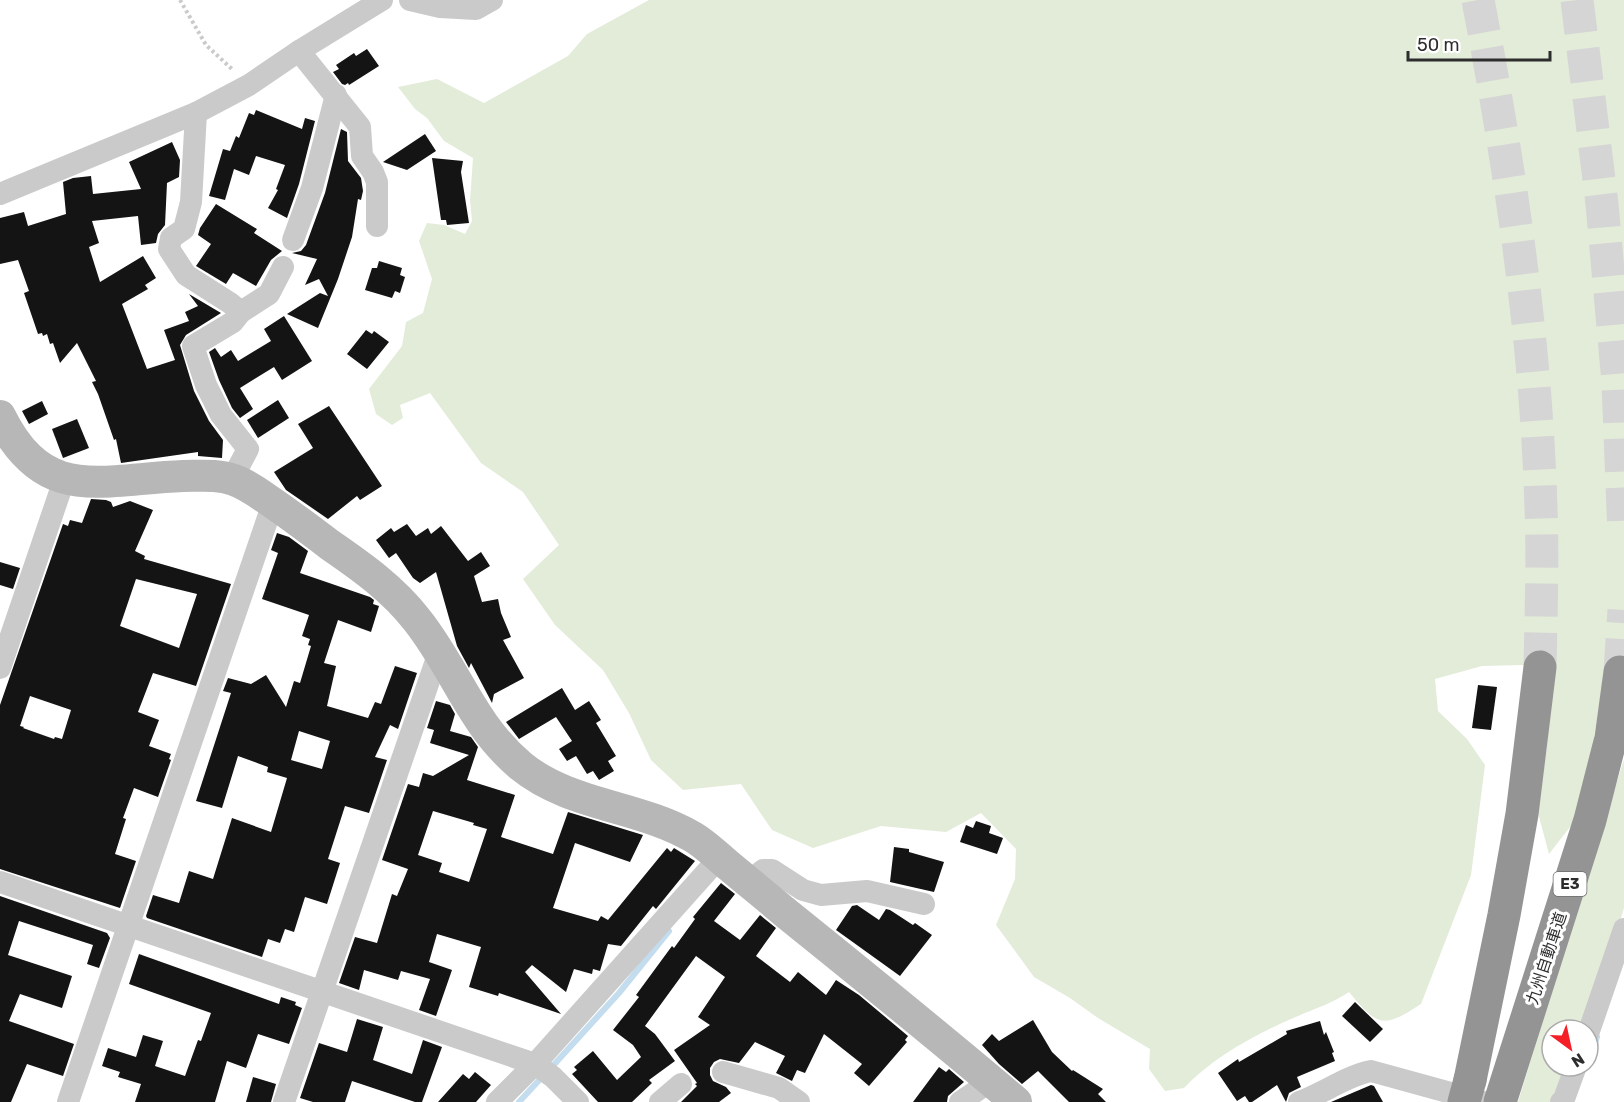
<svg xmlns="http://www.w3.org/2000/svg" width="1624" height="1102" font-family="Rubik,'Noto Sans JP',sans-serif">
<style>
.green{fill:#e3ecd9}
.lines{fill:none;stroke-linecap:round;stroke-linejoin:round}
.stream{stroke:#c3dcee;stroke-width:6}
.building{fill:#141414;fill-rule:evenodd}
.highway-tunnel{stroke:#d5d5d5;stroke-width:33;stroke-dasharray:33 16;stroke-linecap:butt}
.path{stroke:#cacaca;stroke-width:4;stroke-dasharray:3 3;stroke-linecap:butt}
.street{stroke:#cacaca;stroke-width:22}
.secondary{stroke:#b7b7b7;stroke-width:32}
.highway{stroke:#949494;stroke-width:33}
.highway-bridge{stroke:#949494;stroke-width:33}
.labels{text-anchor:middle;stroke-width:6;stroke-linejoin:round;paint-order:stroke}
.shield{fill:#fff;stroke:#6c6c6c;stroke-width:1.5}
.shield-label{font-size:15px;font-weight:bold;fill:#2d2d2d}
.street-label{font-size:16px;fill:#2d2d2d;stroke:#fff}
</style>
<rect width="100%" height="100%" fill="#fff"/>
<g class="green">
<path d="M649,0H1624V669L1605,668L1589,770L1577,818L1549,854L1538,813L1547,746L1552,668L1524,665L1482,666L1435,679L1438,711L1467,739L1485,765L1471,875L1421,1004C1383,1029 1378,1027 1349,992C1333,1003 1316,1008 1298,1016C1258,1033 1214,1056 1184,1088L1165,1091L1149,1069L1150,1049L1098,1018L1070,998L1034,977L996,925L1015,879L1016,849L981,813L946,832L881,826L813,848L772,830L741,784L683,790L651,760L629,713L603,670L555,625L523,579L559,545L523,492L481,463L430,393L400,405L403,418L392,425L376,414L369,389L402,346L406,322L423,313L432,279L419,241L427,223L444,225L465,234L472,221L470,200L473,158L444,141L427,118L415,109L398,87L437,79L484,103L568,56L587,34Z"/>
<polygon points="1624,759 1624,908 1607,965 1581,1030 1552,1030 1552,1066 1568,1066 1551,1102 1518,1102"/>
</g>
<g class="lines">
<g class="stream">
<polyline points="1588,1062 1597,1037"/>
<polyline points="550,1069 619,993 669,931"/>
<polyline points="519,1102 543,1076"/>
</g>
</g>
<g class="building">
<polygon points="367,49 379,66 349,85 348,83 345,85 342,84 333,72 339,69 336,65 354,53 356,56"/>
<polygon points="256,110 302,129 305,118 315,121 299,184 287,218 268,208 278,190 276,189 285,165 256,156 249,175 234,169 225,200 209,196 223,149 230,151 236,136 239,138 249,113 254,115"/>
<polygon points="341,129 347,132 348,161 361,178 363,191 361,200 358,199 352,237 338,279 318,328 287,314 320,293 328,296 319,279 305,285 317,259 292,253 301,251 306,245 325,193"/>
<polygon points="425,134 436,151 407,170 383,162"/>
<polygon points="172,142 180,160 179,177 167,183 165,225 158,234 156,243 141,245 138,216 92,221 99,243 89,247 100,282 143,256 156,278 145,285 148,289 122,304 147,369 175,360 164,330 189,321 185,312 198,306 189,294 221,313 186,335 180,345 194,391 209,421 223,440 222,458 198,456 198,452 121,463 116,439 114,440 98,394 92,382 96,381 77,343 60,363 53,343 50,344 47,334 43,336 42,333 38,334 24,293 29,291 18,260 0,264 0,218 24,212 28,226 66,214 63,182 73,178 91,176 93,194 141,189 129,162"/>
<polygon points="432,158 463,161 461,172 469,223 447,225 446,220 441,220"/>
<polygon points="216,204 257,229 254,233 282,251 271,260 256,286 233,273 226,284 196,266 211,244 198,235 200,228"/>
<polygon points="379,261 402,268 400,275 405,277 400,293 395,291 392,298 365,290 372,268 377,268"/>
<polygon points="284,316 312,361 282,380 274,367 240,388 253,409 240,418 232,408 219,380 209,352 215,348 221,357 231,350 238,361 271,341 264,329"/>
<polygon points="366,330 372,334 374,331 389,342 367,369 347,354"/>
<polygon points="278,400 289,418 258,438 247,420"/>
<polygon points="42,401 48,414 29,424 22,411"/>
<polygon points="329,406 382,486 360,500 357,496 328,519 286,490 274,472 313,448 298,424"/>
<polygon points="77,419 89,448 63,458 52,429"/>
<path d="M91,499L106,500L111,502L113,507L130,501L153,510L135,551L145,556L144,559L231,584L196,686L153,673L138,712L159,720L149,746L171,754L169,759L171,760L158,797L134,788L123,818L126,819L115,854L136,861L120,908L0,869V705L63,524L68,526L70,520L82,523ZM136,579L197,594L179,648L120,626ZM30,696L71,710L62,739L55,737L54,739L23,728L24,727L20,726Z"/>
<polygon points="407,524 416,536 428,528 431,534 441,526 468,561 481,552 490,566 474,576 482,602 498,599 501,613 511,637 503,640 524,678 494,694 492,703 471,663 469,668 457,646 436,572 420,583 413,578 396,553 389,558 376,540 391,528 394,532"/>
<path d="M277,533L289,537L308,551L300,573L370,597L374,600L373,604L379,606L371,632L338,620L324,663L336,666L327,706L368,718L375,702L381,704L395,666L417,673L398,729L390,725L375,757L387,760L369,813L345,806L328,859L340,863L327,904L305,897L294,932L285,929L280,943L268,939L262,957L147,918L146,916L153,895L179,903L189,871L213,879L232,818L271,832L287,778L267,772L268,767L238,756L222,808L196,801L231,693L223,691L228,678L251,684L266,675L286,707L294,681L300,683L311,646L308,645L310,639L302,636L309,615L262,599L278,553L271,550ZM299,731L330,741L322,769L291,760Z"/>
<polygon points="0,562 20,568 13,589 0,585"/>
<polygon points="1478,685 1497,687 1491,730 1472,728"/>
<polygon points="562,688 575,710 589,701 601,720 596,723 616,756 608,761 614,771 599,780 593,771 587,774 576,756 567,761 559,749 572,741 556,717 519,739 506,722"/>
<path d="M436,701L450,705L455,714L450,731L471,737L478,747L467,780L515,795L501,837L553,854L568,812L643,835L630,862L575,843L553,908L598,921L601,916L608,920L667,848L671,852L674,848L695,861L656,909L653,906L621,946L608,944L600,971L593,969L592,974L574,969L566,992L532,965L525,972L561,1014L499,993L498,996L469,987L481,947L437,934L429,962L452,970L436,1016L419,1010L430,979L401,971L398,980L364,970L359,990L339,983L355,937L377,943L392,894L397,896L408,869L382,860L408,784L419,787L423,773L433,776L469,755L430,743L434,730L427,728ZM433,811L474,823L473,825L487,829L469,882L439,872L442,863L418,855Z"/>
<polygon points="976,821 991,826 989,833 1003,838 997,854 960,842 966,825 973,828"/>
<polygon points="894,847 909,849 909,852 944,862 934,892 890,882"/>
<polygon points="721,883 735,894 714,921 740,940 760,915 776,928 756,956 790,982 798,972 826,995 836,980 859,995 908,1036 905,1040 907,1042 869,1086 854,1073 862,1064 824,1034 805,1073 797,1070 792,1081 776,1073 785,1056 755,1042 739,1063 720,1059 714,1062 710,1068 710,1075 713,1081 726,1087 731,1093 719,1102 681,1102 697,1086 695,1084 697,1083 674,1050 710,1025 698,1017 725,977 696,956 645,1026 655,1034 675,1061 649,1080 652,1083 632,1102 598,1102 572,1074 577,1070 574,1067 593,1051 617,1080 641,1057 633,1045 613,1030 639,997 636,995 672,946 674,948 695,919 693,917"/>
<polygon points="0,896 107,933 110,938 99,968 87,964 93,945 19,921 8,955 72,976 62,1008 20,994 9,1021 74,1044 63,1076 27,1064 11,1102 0,1102"/>
<polygon points="857,905 879,920 886,909 890,910 913,925 915,923 932,935 900,976 836,930 852,906"/>
<polygon points="139,954 279,1004 281,997 296,1002 295,1005 302,1008 289,1044 258,1034 246,1068 227,1061 215,1102 135,1102 141,1084 118,1077 120,1072 102,1066 108,1048 136,1057 143,1035 163,1041 155,1066 185,1076 198,1040 201,1041 211,1013 129,984"/>
<polygon points="1355,1002 1383,1029 1370,1042 1342,1016"/>
<polygon points="357,1019 383,1027 373,1060 412,1074 423,1040 442,1047 422,1102 415,1102 352,1081 345,1102 313,1102 300,1098 319,1043 347,1052"/>
<polygon points="1033,1020 1052,1052 1072,1071 1073,1070 1103,1089 1098,1094 1106,1102 1069,1102 1038,1071 1022,1084 999,1064 982,1045 992,1034 999,1041"/>
<polygon points="1320,1021 1324,1035 1326,1032 1334,1052 1332,1053 1335,1061 1297,1077 1301,1087 1289,1093 1286,1102 1277,1085 1252,1102 1249,1102 1245,1096 1237,1101 1218,1073 1238,1059 1239,1062 1287,1034 1286,1031"/>
<polygon points="939,1067 946,1072 949,1069 964,1082 948,1096 947,1102 913,1102"/>
<polygon points="475,1072 491,1085 476,1102 438,1102 463,1074 469,1079"/>
<polygon points="253,1077 276,1084 271,1102 246,1102"/>
<polygon points="1371,1085 1374,1086 1383,1102 1331,1102"/>
</g>
<g class="lines">
<g class="highway-tunnel">
<path d="M1478,0C1510,168 1536,337 1541,508C1543,561 1541,614 1540,667"/>
<polyline points="1577,0 1602,204 1618,382 1624,535"/>
<polyline points="1620,672 1624,610"/>
</g>
<polyline class="path" points="180,0 206,45 233,70"/>
<g class="street">
<polyline points="410,0 440,7 476,9 492,0"/>
<polyline points="299,51 360,127 362,156 373,172 377,182 377,226"/>
<polyline points="196,113 191,202 184,229 171,238 169,249 186,275 230,303 241,312 233,322 193,346 206,385 221,415 248,449 232,479"/>
<polyline points="0,194 196,113 249,85 299,51 382,0"/>
<polyline points="293,240 312,188 336,95"/>
<polyline points="241,312 269,294 283,267"/>
<polyline points="0,668 64,480"/>
<polyline points="0,882 535,1064 553,1077 578,1102"/>
<polyline points="748,882 763,870 772,870 803,890 821,895 867,891 924,904"/>
<polyline points="1588,1034 1624,929"/>
<polyline points="723,1072 779,1088 799,1102"/>
<polyline points="68,1102 273,503"/>
<polyline points="284,1102 439,652"/>
<polyline points="497,1102 535,1064 719,858"/>
<polyline points="660,1102 681,1084"/>
<polyline points="960,1102 991,1081"/>
<path d="M1299,1102C1324,1093 1346,1076 1371,1071L1484,1102"/>
<polyline points="1561,1102 1564,1099 1576,1066"/>
</g>
<path class="secondary" d="M0,416C44,505 101,479 183,476C200,476 218,474 234,480C246,484 257,492 267,499C289,514 309,529 330,545C362,567 393,589 417,620C456,669 471,724 521,766C570,806 638,805 693,837C705,844 716,855 728,865C747,881 767,897 787,914C864,976 941,1038 1016,1102"/>
<g class="highway">
<polyline points="1470,1080 1504,915 1522,814 1540,667"/>
<polyline points="1500,1102 1590,820 1611,738 1620,672"/>
</g>
<polyline class="highway-bridge" points="1464,1102 1470,1080"/>
</g>
<g class="labels">
<rect class="shield" x="1553.5" y="872" width="33" height="24" rx="4.5"/>
<g class="shield-label">
<text x="1570" y="889">E3</text>
</g>
<g class="street-label">
<text transform="translate(1546 958) rotate(-72)" y="6">九州自動車道</text>
</g>
</g>
<g transform="translate(1570 1048) rotate(147)"><circle r="28" fill="#ffffff" stroke="#ababab" stroke-width="1.5"/>
<path d="M0-4.5L10 22L0 15L-10 22Z" fill="#f51f28"/>
<text y="-9" font-size="16" font-weight="bold" text-anchor="middle" fill="#2d2d2d">N</text>
</g>
<path d="M1408 51v9h142v-9" fill="none" stroke="#2d2d2d" stroke-width="3"/>
<text x="1417" y="51" font-size="18" fill="#2d2d2d" stroke="#ffffff" stroke-width="4.5" paint-order="stroke">50 m</text>
</svg>
